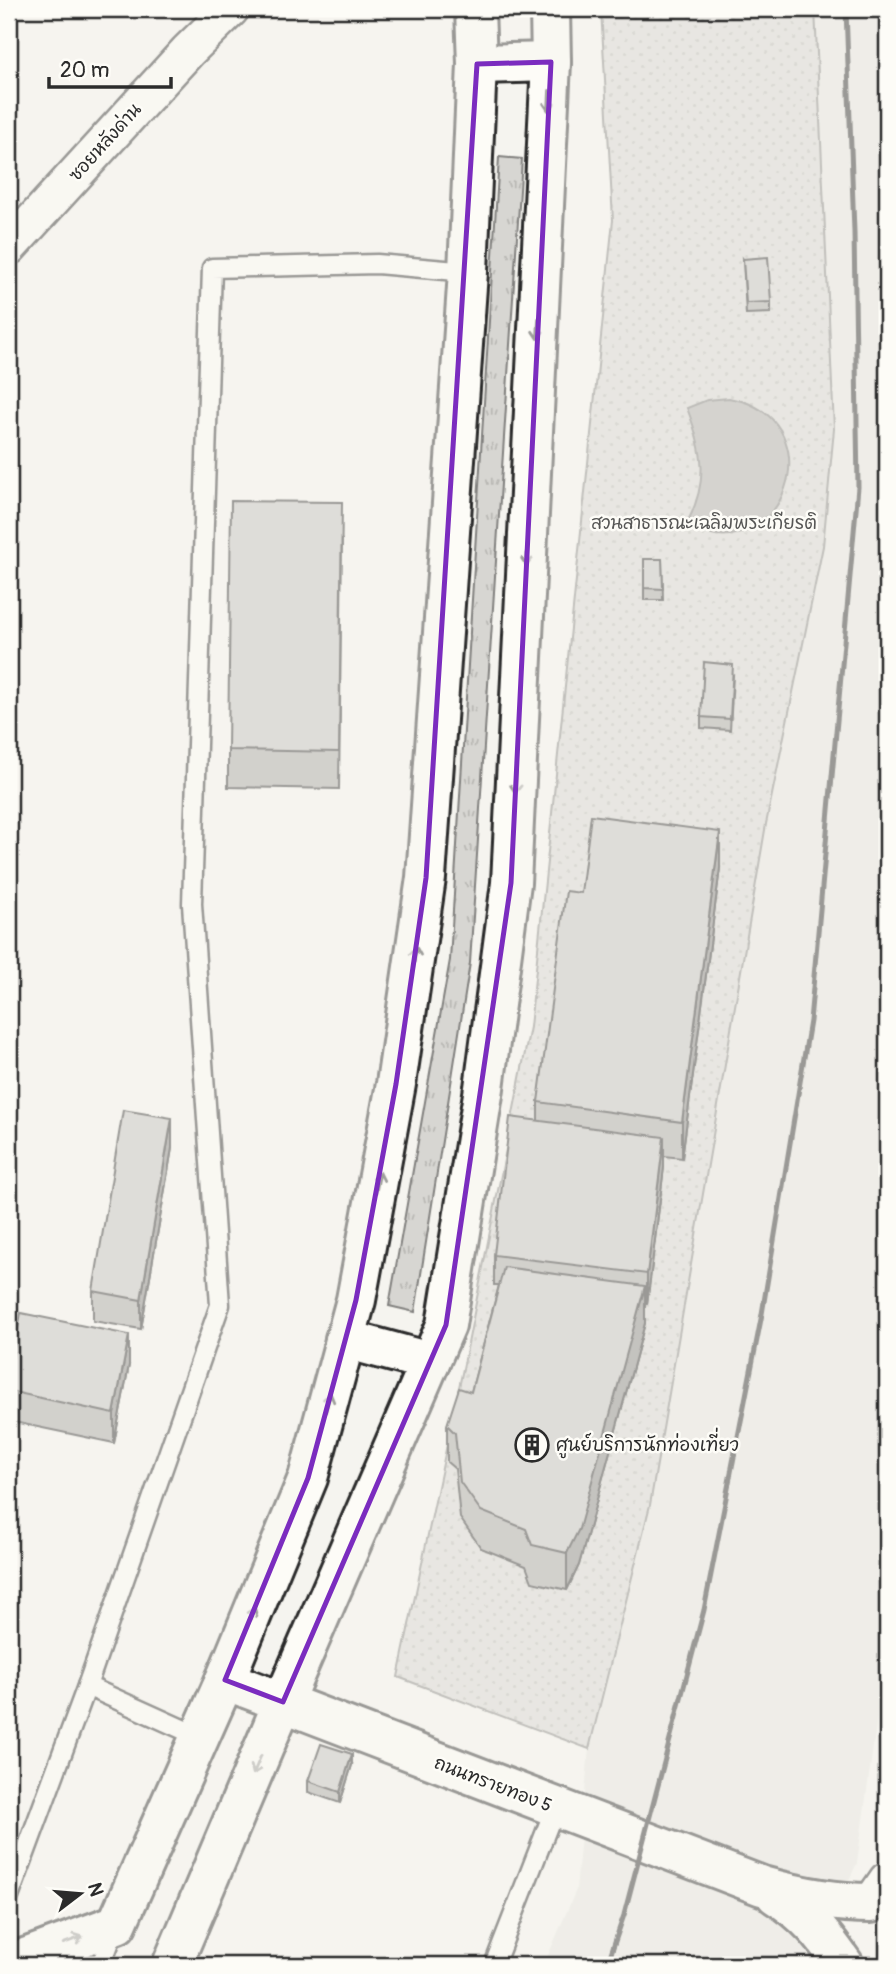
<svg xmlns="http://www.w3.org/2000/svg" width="896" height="1974" font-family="Pangolin,'Playpen Sans Thai',sans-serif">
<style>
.built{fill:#e6e5e0}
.grass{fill:url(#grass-tufts);stroke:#81807e;stroke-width:2}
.park{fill:url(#park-dots);stroke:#81807e;stroke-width:2}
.water{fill:#adaca9;stroke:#797877;stroke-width:2}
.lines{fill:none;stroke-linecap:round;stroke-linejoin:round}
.lane-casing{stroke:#2b2b2b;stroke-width:23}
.street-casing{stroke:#2b2b2b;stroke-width:40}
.secondary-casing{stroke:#2b2b2b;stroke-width:44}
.highway-casing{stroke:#2b2b2b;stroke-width:44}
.lane{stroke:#fdfcf7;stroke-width:18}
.street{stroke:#fdfcf7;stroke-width:35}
.secondary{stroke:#fdfcf7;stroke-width:38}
.highway{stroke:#fdfcf7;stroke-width:38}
.rail{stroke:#2b2b2b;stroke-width:5}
.wall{fill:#a7a6a3;stroke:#2b2b2b;stroke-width:2}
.shaded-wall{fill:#888785;stroke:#2b2b2b;stroke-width:2}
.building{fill:#c2c1be;stroke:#2b2b2b;stroke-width:2}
.oneway{stroke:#9e9e9b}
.marked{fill:none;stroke:#7b2cbf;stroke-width:5;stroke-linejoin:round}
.labels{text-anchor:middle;stroke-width:5;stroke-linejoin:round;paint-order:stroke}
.street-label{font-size:18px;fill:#2b2b2b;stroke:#fdfcf7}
.park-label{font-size:18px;fill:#565655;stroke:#fdfcf7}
.poi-label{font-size:18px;fill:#2b2b2b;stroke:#fdfcf7;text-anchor:start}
</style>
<defs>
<pattern id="grass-tufts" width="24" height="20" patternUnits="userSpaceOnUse" patternTransform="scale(1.75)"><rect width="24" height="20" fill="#d7d6d2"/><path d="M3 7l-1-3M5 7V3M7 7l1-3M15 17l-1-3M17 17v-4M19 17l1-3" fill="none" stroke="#b9b8b4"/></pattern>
<pattern id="park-dots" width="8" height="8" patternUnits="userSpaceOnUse" patternTransform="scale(1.75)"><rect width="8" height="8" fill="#d7d6d2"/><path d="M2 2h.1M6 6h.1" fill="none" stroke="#b9b8b4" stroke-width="1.8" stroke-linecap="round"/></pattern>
</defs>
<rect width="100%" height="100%" fill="#f5f4ef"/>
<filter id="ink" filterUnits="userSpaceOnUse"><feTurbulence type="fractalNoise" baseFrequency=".0143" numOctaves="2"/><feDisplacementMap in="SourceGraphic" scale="14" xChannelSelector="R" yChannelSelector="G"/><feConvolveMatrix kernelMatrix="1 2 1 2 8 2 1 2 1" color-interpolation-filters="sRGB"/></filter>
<g filter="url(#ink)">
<polygon class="built" points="815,9 887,9 887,1645 857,1863 809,1965 544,1965 576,1890 589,1749 650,1505 766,824 823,546 834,429"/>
<polygon class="grass" points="499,157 522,159 470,963 415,1312 389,1306 450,960"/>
<polygon class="park" points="601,9 815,9 834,429 823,546 766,824 650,1505 589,1749 398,1677 465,1359 530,1027 613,220"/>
<path class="water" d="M729,398C736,400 744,401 750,404C824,437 784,553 706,533C699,531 692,527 686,525C709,482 704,452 687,408L707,400Z"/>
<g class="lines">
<defs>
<g id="lane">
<polyline points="87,1686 202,1738"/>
<polyline points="9,1897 87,1686 220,1305 192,904 212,268 377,264 468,272"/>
<polyline points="101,1965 116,1926"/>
<polyline points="494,1965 555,1808"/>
</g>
<g id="street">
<polyline points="9,247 188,51 231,9"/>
<polyline points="871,1903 887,1880"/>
</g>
<g id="secondary">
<polyline points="477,64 551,62"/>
<polyline points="345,1339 430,1362"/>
<polyline points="225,1680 308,1478 356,1300 396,1084 426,878 468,272 477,64 475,9"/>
<polyline points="283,1702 446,1325 484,1088 511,883 551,62 550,9"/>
</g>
<g id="highway">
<path d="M776,1895C807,1914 823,1935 844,1965"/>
<path d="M9,1964L117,1924L225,1680L762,1886C798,1896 833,1903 871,1903"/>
<polyline points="172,1965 283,1702"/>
</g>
</defs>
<use href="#lane" class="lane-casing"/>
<use href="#street" class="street-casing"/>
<use href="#secondary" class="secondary-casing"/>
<use href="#highway" class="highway-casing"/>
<use href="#lane" class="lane"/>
<use href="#street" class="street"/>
<use href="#secondary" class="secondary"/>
<use href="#highway" class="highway"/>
<polyline class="rail" points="607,1965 624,1915 704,1610 762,1314 810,1021 858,487 854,232 846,9"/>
</g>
<g class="wall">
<polygon points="743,259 771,302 771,313 746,314"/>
<polygon points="342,539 339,789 228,787 228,750"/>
<polygon points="644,559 662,559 663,600 644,600"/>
<polygon points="733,676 730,730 701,728 701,717"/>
<polygon points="720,868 682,1158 664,1156 664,1167 647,1304 645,1304 645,1323 579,1565 567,1590 532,1582 526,1566 481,1548 460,1518 455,1469 447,1462 447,1425 471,1392 499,1285 494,1285 494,1255 538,1121 538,1102 581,893"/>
<polygon points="172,1148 141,1329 93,1321 93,1291"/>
<polygon points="129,1365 114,1443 9,1421 9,1374"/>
<polygon points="352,1765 340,1803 308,1792 308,1781"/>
</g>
<g class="shaded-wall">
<polygon points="720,832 720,868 682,1158 682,1122"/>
<polygon points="172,1118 172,1148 141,1329 141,1300"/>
<polygon points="664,1137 664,1167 647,1304 647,1274"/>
<polygon points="645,1286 645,1323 579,1565 567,1590 567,1553"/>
<polygon points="129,1335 129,1365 114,1443 114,1414"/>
<polygon points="352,1754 352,1765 340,1803 340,1792"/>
</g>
<g class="building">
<polygon points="768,257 771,302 746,303 743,259"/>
<polygon points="231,501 342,502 339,752 228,750"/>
<polygon points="644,559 662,559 663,589 644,588"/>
<polygon points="704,662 733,665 730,719 701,717"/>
<polygon points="591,815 720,832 682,1122 538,1102 566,891 581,893"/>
<polygon points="123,1110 172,1118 141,1300 93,1291"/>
<polygon points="510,1117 664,1137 647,1274 494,1255"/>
<polygon points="504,1267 645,1286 579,1529 567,1553 532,1545 526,1529 481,1511 460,1482 455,1433 447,1425 459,1388 471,1392"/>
<polygon points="21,1313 129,1335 114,1414 9,1391 9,1374"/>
<polygon points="321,1744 352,1754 340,1792 308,1781"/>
</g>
<defs><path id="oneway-shaft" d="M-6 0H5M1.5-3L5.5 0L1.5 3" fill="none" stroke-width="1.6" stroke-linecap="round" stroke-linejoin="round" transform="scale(1.75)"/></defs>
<g class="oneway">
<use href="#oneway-shaft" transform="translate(549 101) rotate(93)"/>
<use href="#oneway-shaft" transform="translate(538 329) rotate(93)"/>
<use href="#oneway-shaft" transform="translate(527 556) rotate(93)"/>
<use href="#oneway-shaft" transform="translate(516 783) rotate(93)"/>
<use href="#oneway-shaft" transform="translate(415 957) rotate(-82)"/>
<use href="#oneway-shaft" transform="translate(378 1182) rotate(-79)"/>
<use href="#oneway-shaft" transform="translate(328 1403) rotate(-75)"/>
<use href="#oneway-shaft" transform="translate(251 1617) rotate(-68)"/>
<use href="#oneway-shaft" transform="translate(257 1765) rotate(113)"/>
<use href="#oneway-shaft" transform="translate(73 1940) rotate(-20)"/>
</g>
</g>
<path d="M0 0H896V1974H0ZM551,62L511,883L446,1325L283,1702L225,1680L308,1478L356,1300L396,1084L426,878L477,64Z" fill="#f5f4ef" fill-opacity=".55" fill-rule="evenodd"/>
<path class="marked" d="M551,62L511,883L446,1325L283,1702L225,1680L308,1478L356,1300L396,1084L426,878L477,64Z"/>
<defs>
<symbol id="building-ring" viewBox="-11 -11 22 22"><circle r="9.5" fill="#fdfcf7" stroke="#2b2b2b" stroke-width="1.5"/><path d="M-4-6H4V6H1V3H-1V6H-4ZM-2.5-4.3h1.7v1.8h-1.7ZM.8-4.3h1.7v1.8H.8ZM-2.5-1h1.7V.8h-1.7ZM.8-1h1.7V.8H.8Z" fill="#2b2b2b"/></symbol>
</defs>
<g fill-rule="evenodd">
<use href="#building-ring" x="513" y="1426" width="38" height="38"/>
</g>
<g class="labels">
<g class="street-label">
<text transform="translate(105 142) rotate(-48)" y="6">ซอยหลังด่าน</text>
<text transform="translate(493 1784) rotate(21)" y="6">ถนนทรายทอง 5</text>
</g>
<g class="park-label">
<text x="704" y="529">สวนสาธารณะเฉลิมพระเกียรติ</text>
</g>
<g class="poi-label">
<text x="556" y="1451">ศูนย์บริการนักท่องเที่ยว</text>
</g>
</g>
<rect width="896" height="1974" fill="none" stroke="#fdfcf7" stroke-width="35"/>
<rect x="18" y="18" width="861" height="1939" fill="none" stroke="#2b2b2b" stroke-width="2.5" filter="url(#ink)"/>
<g transform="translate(80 1894) rotate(74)" stroke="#fdfcf7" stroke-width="5" paint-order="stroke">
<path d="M0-5L12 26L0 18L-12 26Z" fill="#2b2b2b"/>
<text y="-10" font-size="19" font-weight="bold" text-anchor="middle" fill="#2b2b2b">N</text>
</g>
<path d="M49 77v10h122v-10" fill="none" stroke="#2b2b2b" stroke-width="3.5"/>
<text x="60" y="77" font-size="21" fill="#2b2b2b" stroke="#fdfcf7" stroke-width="5" paint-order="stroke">20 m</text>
</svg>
